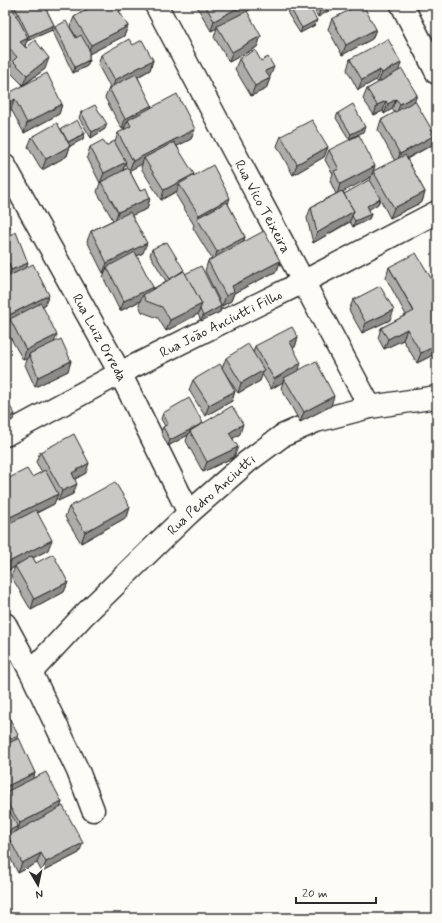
<svg xmlns="http://www.w3.org/2000/svg" width="442" height="923" font-family="Mynerve,sans-serif">
<style>
.lines{fill:none;stroke-linecap:round;stroke-linejoin:round}
.minor-casing{stroke:#2b2b2b;stroke-width:25}
.minor{stroke:#fdfcf7;stroke-width:22}
.wall{fill:#adaca9;stroke:#2b2b2b;fill-rule:evenodd}
.shaded-wall{fill:#8d8c89;stroke:#2b2b2b}
.building{fill:#c9c8c4;stroke:#2b2b2b}
.labels{text-anchor:middle;stroke-width:3;stroke-linejoin:round;paint-order:stroke}
.street-label{font-size:14px;fill:#2b2b2b;stroke:#fdfcf7}
</style>
<rect width="100%" height="100%" fill="#fdfcf7"/>
<filter id="ink" filterUnits="userSpaceOnUse"><feTurbulence type="fractalNoise" baseFrequency=".025" numOctaves="2"/><feDisplacementMap in="SourceGraphic" scale="8" xChannelSelector="R" yChannelSelector="G"/><feConvolveMatrix kernelMatrix="1 2 1 2 8 2 1 2 1" color-interpolation-filters="sRGB"/></filter>
<g filter="url(#ink)">
<g class="lines">
<defs>
<g id="minor">
<path id="s1" d="M156,5L370,407"/>
<polyline points="402,5 437,73"/>
<path id="s2" d="M5,166L120,373L189,513"/>
<path id="s3" d="M5,435L120,373L303,282L437,212"/>
<polyline points="5,624 31,672 78,771 93,810"/>
<path id="s4" d="M31,672L84,615L189,513L247,462L282,436L316,421L370,407L437,397"/>
</g>
</defs>
<use href="#minor" class="minor-casing"/>
<use href="#minor" class="minor"/>
</g>
<g class="wall">
<polygon points="12,5 44,5 54,25 52,30 27,41 27,40 25,46 45,69 24,85 62,104 59,114 24,133 11,109 5,113 23,85 9,71 11,65 5,58 5,7"/>
<polygon points="85,5 119,5 120,14 128,26 124,36 89,54 89,60 87,66 73,73 53,32 55,27 76,38 77,38 70,27 74,17 87,9"/>
<polygon points="196,5 253,5 251,9 240,15 261,36 257,47 229,62 214,37 217,28 211,31"/>
<polygon points="311,5 339,5 318,17"/>
<polygon points="290,8 315,25 300,33 288,14"/>
<polygon points="332,19 376,29 372,39 342,55 328,29"/>
<path d="M133,45L153,60L150,70L138,77L151,108L195,129L191,139L177,146L193,177L228,204L245,237L243,243L280,261L277,271L234,293L231,301L222,306L205,271L208,261L212,259L193,228L194,225L176,195L177,191L161,200L141,168L142,164L129,170L140,191L150,198L147,209L131,215L143,253L137,256L151,290L166,281L150,255L152,249L183,272L185,274L221,306L220,312L201,321L198,314L166,331L158,318L142,312L139,305L140,301L120,311L103,277L105,272L103,273L87,241L91,231L113,220L97,192L100,183L87,157L90,147L106,146L115,142L118,133L124,130L125,127L122,129L105,98L109,88L110,87L98,65L101,55ZM125,163L127,168L123,170Z"/>
<polygon points="239,59 270,77 269,78 270,78 266,89 251,96 235,69"/>
<polygon points="350,59 401,63 398,71 417,95 414,102 435,135 432,145 407,159 425,192 422,202 390,218 380,199 378,204 368,209 371,214 369,219 353,227 350,222 313,243 307,218 311,207 336,194 330,181 333,174 325,160 329,150 371,177 343,191 344,194 370,181 373,171 395,161 378,130 381,120 395,113 392,109 384,114 383,111 374,115 363,99 367,89 378,83 376,80 358,90 347,70"/>
<polygon points="81,112 105,129 91,138 79,118"/>
<polygon points="338,113 363,132 349,139 336,118"/>
<polygon points="61,129 85,133 83,139 70,146 67,156 42,170 28,147 32,137"/>
<polygon points="281,136 328,147 324,157 293,175 277,146"/>
<polygon points="5,217 10,227 7,236 26,268 45,305 42,306 55,342 71,361 68,371 35,387 25,365 28,358 23,360 6,330 8,323 7,277 6,273 5,273"/>
<polygon points="389,267 437,353 417,363 403,340 384,349 378,338 381,328 406,315 386,278"/>
<polygon points="353,300 390,320 362,333 349,310"/>
<polygon points="298,337 295,347 293,348 299,370 331,406 300,422 281,388 283,382 271,389 262,374 260,381 238,393 222,368 226,358 253,353 255,346"/>
<polygon points="193,380 235,391 232,401 205,416 189,390"/>
<polygon points="163,413 203,423 240,434 233,438 234,457 203,472 186,441 188,435 168,446 161,432 163,427 165,426 161,419"/>
<polygon points="40,452 86,473 75,479 73,494 58,501 56,498 54,504 37,513 48,550 33,558 36,563 68,582 64,592 31,610 11,576 15,567 5,572 5,480 32,477 42,472 36,462"/>
<polygon points="69,507 130,507 127,517 81,543 65,517"/>
<polygon points="5,709 16,740 35,773 33,778 62,802 60,808 79,853 42,872 37,863 18,873 5,848 5,844 6,841 5,841 5,799 6,795 5,796"/>
</g>
<g class="shaded-wall">
<polygon points="243,5 253,5 251,9 218,27 217,26 217,28 211,31 214,21"/>
<polygon points="324,5 339,5 318,17 321,6"/>
<polygon points="317,20 315,25 300,33 302,28"/>
<polygon points="54,25 52,30 27,41 29,36"/>
<polygon points="128,26 124,36 87,55 91,45"/>
<polygon points="376,29 372,39 342,55 346,45"/>
<polygon points="261,36 257,47 229,62 232,52"/>
<polygon points="28,38 24,48 20,42"/>
<polygon points="8,47 5,55 5,49"/>
<polygon points="49,58 45,69 23,85 27,75"/>
<polygon points="89,60 87,66 73,73 75,67"/>
<polygon points="153,60 150,70 112,90 115,80"/>
<polygon points="401,63 398,73 378,83 382,73"/>
<polygon points="274,67 270,77 262,81 265,71"/>
<polygon points="380,70 376,80 358,90 362,80"/>
<polygon points="270,78 266,89 251,96 255,86"/>
<polygon points="417,95 413,105 396,115 400,104"/>
<polygon points="15,99 11,109 5,113 5,105"/>
<polygon points="396,99 392,109 384,114 388,104"/>
<polygon points="386,101 383,111 374,115 377,105"/>
<polygon points="62,104 59,114 24,133 27,123"/>
<polygon points="152,105 149,115 128,120 125,127 122,129 125,119"/>
<polygon points="107,124 105,129 91,138 92,132"/>
<polygon points="365,127 363,132 349,139 351,134"/>
<polygon points="195,129 191,139 147,162 144,158 142,164 129,171 133,161"/>
<polygon points="85,133 83,139 63,150 65,144"/>
<polygon points="435,135 432,145 396,164 400,154"/>
<polygon points="70,146 67,156 42,170 46,159"/>
<polygon points="328,147 324,157 293,175 297,164"/>
<polygon points="126,162 122,172 101,182 100,183 104,173"/>
<polygon points="375,166 371,177 337,195 340,184"/>
<polygon points="194,174 190,184 179,184 177,191 161,200 164,190"/>
<polygon points="425,192 422,202 390,218 394,208"/>
<polygon points="150,198 147,209 114,223 118,212"/>
<polygon points="230,198 227,208 197,219 199,215"/>
<polygon points="380,198 378,204 365,212 367,206"/>
<polygon points="354,211 350,221 313,243 317,233"/>
<polygon points="371,214 369,219 353,227 355,221"/>
<polygon points="10,227 6,237 5,238 5,230"/>
<polygon points="245,237 241,247 213,262 217,252"/>
<polygon points="147,243 143,253 108,270 107,267 105,272 103,273 107,263"/>
<polygon points="280,261 277,271 234,293 231,301 222,306 226,296 232,286"/>
<polygon points="9,263 6,273 5,273 5,264"/>
<polygon points="28,263 24,274 8,280 11,270"/>
<polygon points="153,287 149,297 143,295 140,301 120,311 124,301"/>
<polygon points="49,295 45,305 11,322 10,319 8,323 5,325 5,317"/>
<polygon points="202,304 198,314 166,331 170,320"/>
<polygon points="221,306 220,312 201,321 203,316"/>
<polygon points="394,310 390,320 362,333 366,323"/>
<polygon points="407,329 403,340 384,349 388,339"/>
<polygon points="57,335 53,345 29,354 28,358 23,360 26,350"/>
<polygon points="298,337 295,347 286,352 290,342"/>
<polygon points="437,345 437,353 417,363 421,353"/>
<polygon points="71,361 68,371 35,387 38,377"/>
<polygon points="301,363 298,373 284,378 283,382 271,389 274,379"/>
<polygon points="264,370 260,381 238,393 241,383"/>
<polygon points="235,391 232,401 205,416 209,405"/>
<polygon points="334,396 331,406 300,422 304,412"/>
<polygon points="15,414 13,420 5,424 5,420"/>
<polygon points="203,423 190,431 188,435 168,446 170,440"/>
<polygon points="243,424 240,434 226,443 229,433"/>
<polygon points="238,447 234,457 203,472 207,462"/>
<polygon points="89,463 86,473 68,483 72,473"/>
<polygon points="77,484 73,494 58,501 62,491"/>
<polygon points="58,494 54,504 5,528 5,523 6,519"/>
<polygon points="130,507 127,517 81,543 85,532"/>
<polygon points="52,540 48,550 16,567 15,566 15,567 5,572 5,564"/>
<polygon points="68,582 64,592 31,610 34,599"/>
<polygon points="18,735 14,745 5,750 5,741"/>
<polygon points="35,773 32,783 8,791 6,795 5,796 5,787"/>
<polygon points="62,802 59,812 17,833 20,823"/>
<polygon points="18,826 14,836 8,836 6,841 5,841 5,833"/>
<polygon points="83,843 79,853 42,872 46,862"/>
<polygon points="41,853 37,863 18,873 22,863"/>
</g>
<g class="building">
<polygon points="9,5 11,5 28,38 20,42 26,48 35,40 49,58 27,75 13,61 17,57 8,47 5,49 5,7"/>
<polygon points="14,5 44,5 54,25 29,36"/>
<polygon points="95,5 119,5 122,9 119,11 128,26 91,45 74,17"/>
<polygon points="205,5 243,5 214,21"/>
<polygon points="296,5 308,5 317,20 302,28 290,8"/>
<polygon points="359,5 363,5 376,29 346,45 332,19"/>
<polygon points="247,11 261,36 232,52 217,26"/>
<polygon points="66,21 76,38 81,35 89,49 89,60 75,67 55,27"/>
<polygon points="129,39 133,45 142,40 153,60 115,80 101,55"/>
<polygon points="388,39 401,63 382,73 380,70 362,80 350,59"/>
<polygon points="255,50 261,61 268,57 274,67 265,71 270,78 255,86 239,59"/>
<polygon points="402,69 417,95 400,104 396,99 388,104 386,101 377,105 367,89"/>
<polygon points="47,73 62,104 27,123 15,99 5,105 5,95"/>
<polygon points="136,74 152,105 125,119 109,88"/>
<polygon points="177,94 195,129 133,161 118,133 131,126 128,120"/>
<polygon points="415,101 435,135 400,154 381,120"/>
<polygon points="353,104 365,127 351,134 338,113"/>
<polygon points="95,105 107,124 92,132 81,112"/>
<polygon points="77,120 85,133 68,142 61,129"/>
<polygon points="312,120 328,147 297,164 281,136"/>
<polygon points="57,123 70,146 46,159 32,137"/>
<polygon points="359,135 375,166 340,184 334,171 339,169 329,150"/>
<polygon points="103,140 106,146 114,141 126,162 104,173 90,147"/>
<polygon points="174,142 194,174 164,190 144,158"/>
<polygon points="405,155 425,192 394,208 373,171"/>
<polygon points="213,165 230,198 199,215 179,184"/>
<polygon points="128,168 140,191 146,188 150,198 118,212 101,182"/>
<polygon points="369,180 380,198 367,206 371,214 355,221 352,216 354,211 344,194"/>
<polygon points="342,191 354,211 317,233 311,207"/>
<polygon points="227,202 245,237 217,252 197,218"/>
<polygon points="130,212 147,243 107,263 91,231"/>
<polygon points="5,217 10,227 5,230"/>
<polygon points="264,231 280,261 232,286 234,291 226,296 208,261"/>
<polygon points="16,232 28,263 11,270 9,263 5,264 5,237"/>
<polygon points="167,242 184,270 170,279 152,249"/>
<polygon points="135,252 153,287 124,301 107,267"/>
<polygon points="416,253 437,288 437,345 421,353 407,329 388,339 381,328 414,311 389,267"/>
<polygon points="33,264 49,295 5,317 5,278"/>
<polygon points="201,266 221,306 203,316 200,309 202,304 185,274"/>
<polygon points="184,271 202,304 170,320 162,307 146,301 143,295"/>
<polygon points="380,286 394,310 366,323 353,300"/>
<polygon points="41,303 57,335 26,350 10,319"/>
<polygon points="292,327 298,337 290,342 301,363 274,379 255,346"/>
<polygon points="61,339 71,361 38,377 29,354"/>
<polygon points="248,344 264,370 241,383 226,358"/>
<polygon points="316,361 334,396 304,412 284,378"/>
<polygon points="220,364 235,391 209,405 193,380"/>
<polygon points="189,398 203,423 170,440 163,427 168,424 163,413"/>
<polygon points="5,399 15,414 5,420"/>
<polygon points="232,406 243,424 229,433 238,447 207,462 190,431"/>
<polygon points="74,434 89,463 72,473 77,484 62,491 40,452"/>
<polygon points="27,469 32,477 45,470 58,494 6,519 5,517 5,480"/>
<polygon points="115,482 130,507 85,532 69,507"/>
<polygon points="36,510 52,540 5,564 5,526"/>
<polygon points="53,554 68,582 34,599 15,566 32,556 36,563"/>
<polygon points="5,709 18,735 5,741"/>
<polygon points="19,738 35,773 5,787 5,745"/>
<polygon points="46,772 62,802 20,823 9,806 8,791"/>
<polygon points="5,804 18,826 5,833"/>
<polygon points="63,806 83,843 46,862 41,853 22,863 8,836"/>
</g>
</g>
<g class="labels">
<g class="street-label">
<text dy="5" stroke="none"><textPath href="#s1" startOffset="228">Rua Vico Teixeira</textPath></text>
<text dy="5" stroke="none"><textPath href="#s3" startOffset="243">Rua João Anciutti Filho</textPath></text>
<text dy="5" stroke="none"><textPath href="#s2" startOffset="196">Rua Luiz Orreda</textPath></text>
<text dy="5" stroke="none"><textPath href="#s4" startOffset="253">Rua Pedro Anciutti</textPath></text>
</g>
</g>
<rect width="442" height="923" fill="none" stroke="#fdfcf7" stroke-width="20"/>
<rect x="10" y="10" width="422" height="903" fill="none" stroke="#2b2b2b" stroke-width="1.5" filter="url(#ink)"/>
<g transform="translate(38 885) rotate(171)" stroke="#fdfcf7" stroke-width="3" paint-order="stroke">
<path d="M0-3L7 15L0 10L-7 15Z" fill="#2b2b2b"/>
<text y="-6" font-size="11" font-weight="bold" text-anchor="middle" fill="#2b2b2b">N</text>
</g>
<path d="M296 897v6h80v-6" fill="none" stroke="#2b2b2b" stroke-width="2"/>
<text x="302" y="897" font-size="12" fill="#2b2b2b" stroke="#fdfcf7" stroke-width="3" paint-order="stroke">20 m</text>
</svg>
